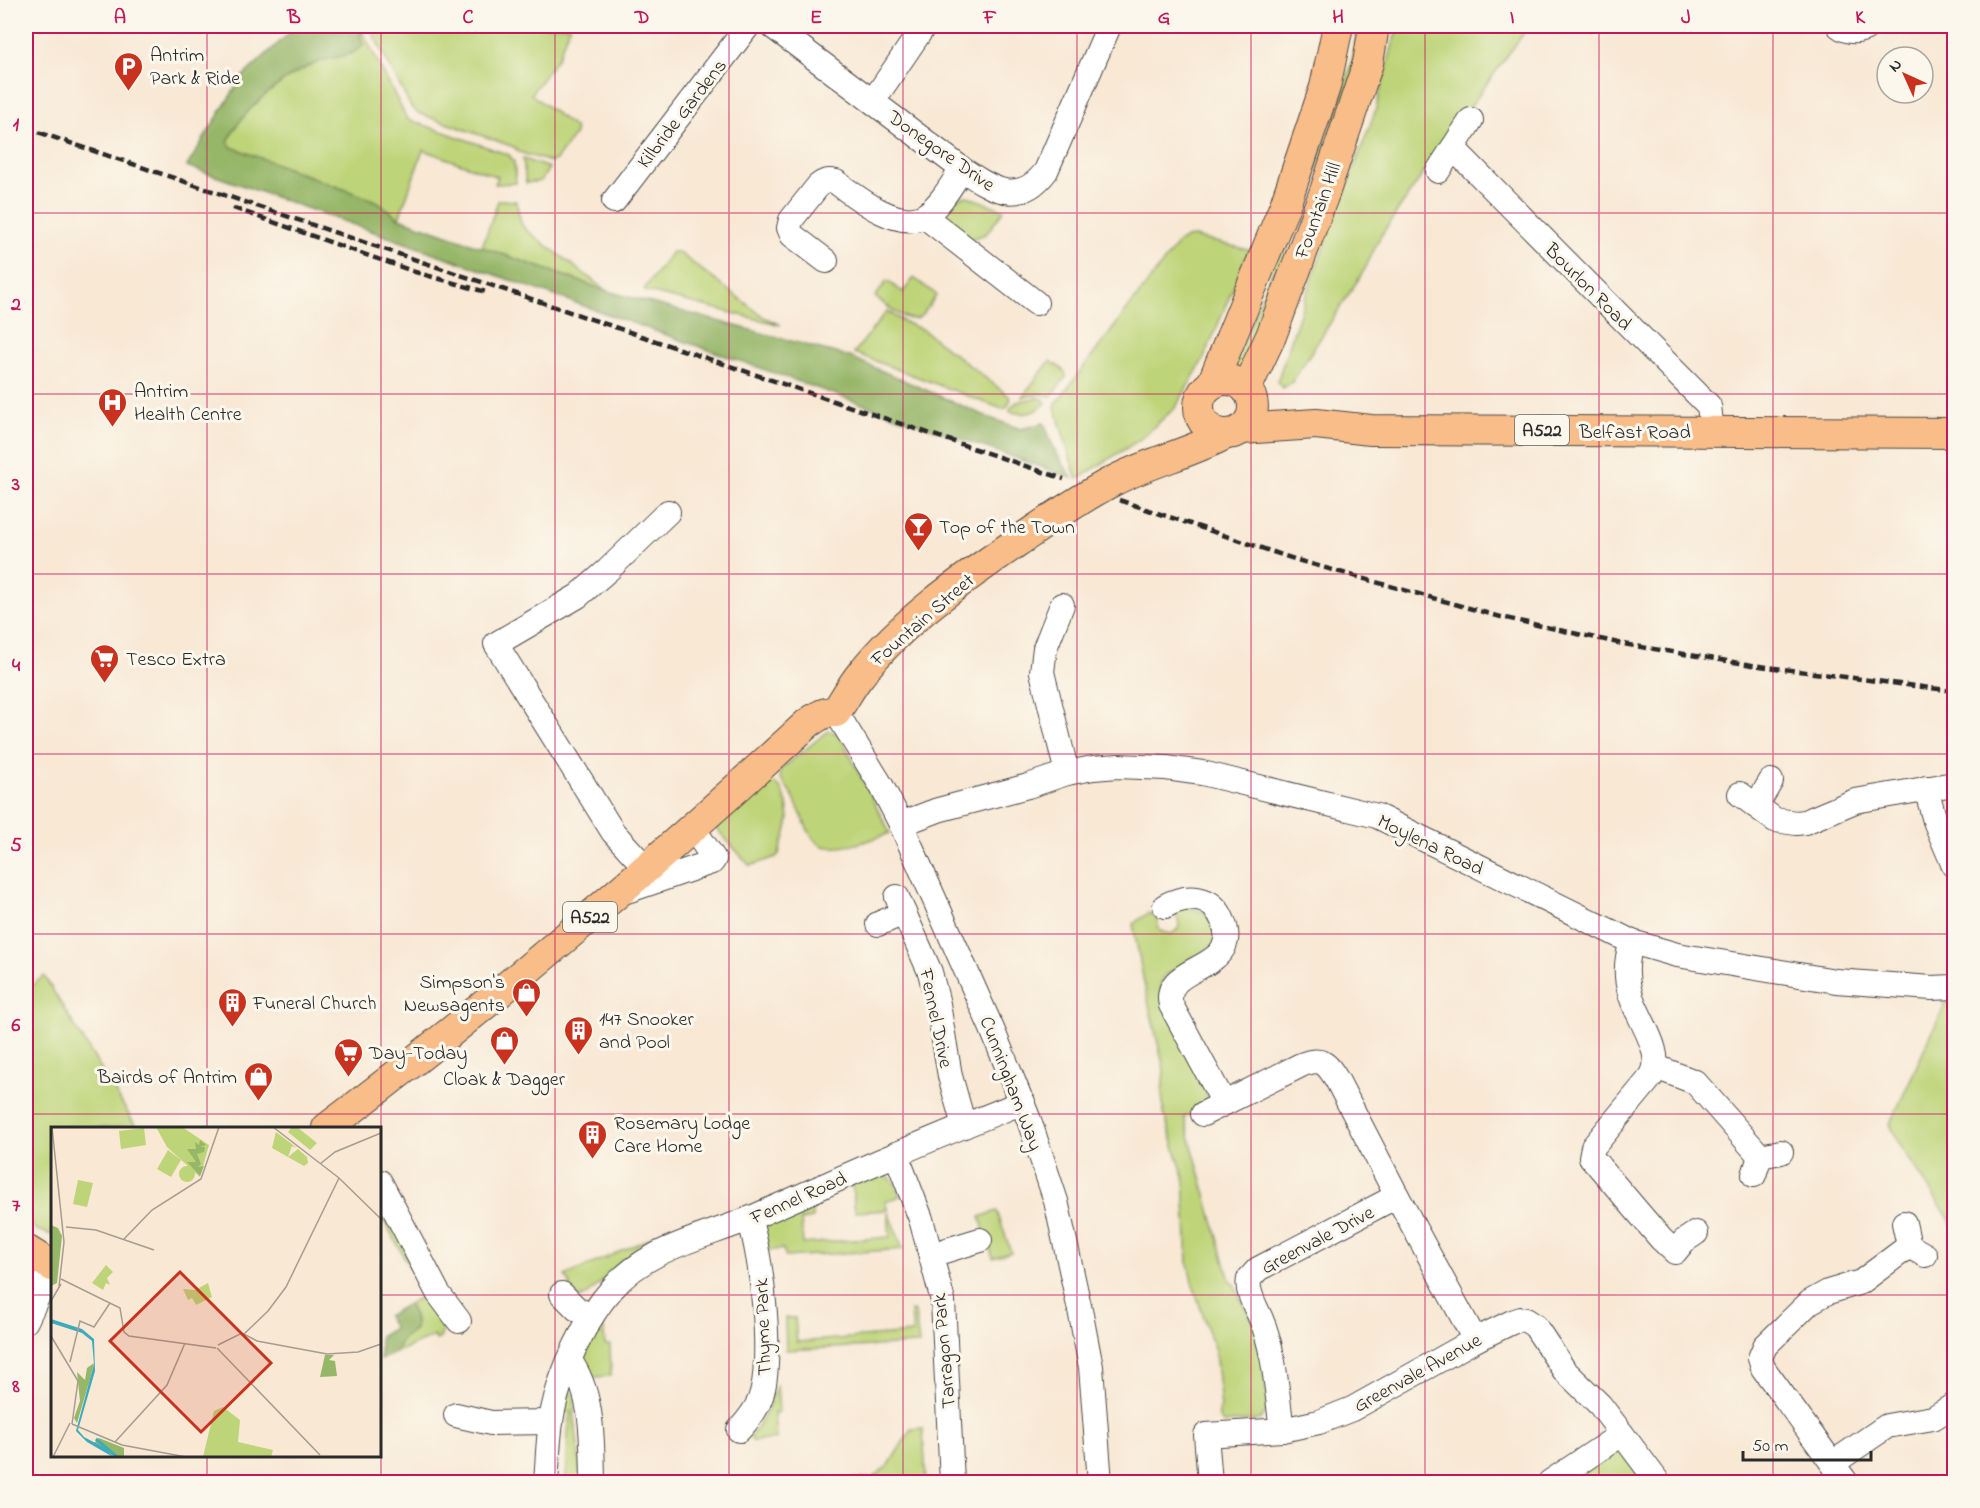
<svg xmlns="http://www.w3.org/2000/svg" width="1980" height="1508" font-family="'Indie Flower',sans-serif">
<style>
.green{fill:#bed478;stroke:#748052;stroke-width:1.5}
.forest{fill:#96b668;stroke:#60704a;stroke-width:1.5}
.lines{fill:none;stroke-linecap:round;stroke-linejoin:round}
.minor-casing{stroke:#4a4744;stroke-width:26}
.major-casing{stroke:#4a4744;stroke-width:32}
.minor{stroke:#fff;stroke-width:24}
.major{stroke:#f8bd89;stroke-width:30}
.rail{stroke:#2b2b2b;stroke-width:4.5;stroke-dasharray:9 4.5;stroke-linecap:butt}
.grid{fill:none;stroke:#c2185b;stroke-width:1.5;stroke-opacity:0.55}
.labels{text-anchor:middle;stroke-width:6;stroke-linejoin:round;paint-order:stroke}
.shield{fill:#fbf7ec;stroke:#696865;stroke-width:1.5}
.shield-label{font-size:18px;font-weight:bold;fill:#2b2b2b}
.poi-label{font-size:20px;fill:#2b2b2b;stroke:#fbf7ec;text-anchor:start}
.street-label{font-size:20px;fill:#2b2b2b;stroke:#fbf7ec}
.inset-river{fill:none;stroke:#3eaabd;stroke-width:3}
.inset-road{fill:none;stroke:#a69c90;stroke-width:1.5}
.view{fill:#c8321e;fill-opacity:0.15;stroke:#c8321e;stroke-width:3}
.inset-edge{fill:none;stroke:#2b2b2b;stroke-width:3}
.neatline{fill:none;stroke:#c2185b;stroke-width:2}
.grid-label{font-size:20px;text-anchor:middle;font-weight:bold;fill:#c2185b}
</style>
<rect width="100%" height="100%" fill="#fbf7ec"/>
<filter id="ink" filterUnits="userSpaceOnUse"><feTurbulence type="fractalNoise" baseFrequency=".0167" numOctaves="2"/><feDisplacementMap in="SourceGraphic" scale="12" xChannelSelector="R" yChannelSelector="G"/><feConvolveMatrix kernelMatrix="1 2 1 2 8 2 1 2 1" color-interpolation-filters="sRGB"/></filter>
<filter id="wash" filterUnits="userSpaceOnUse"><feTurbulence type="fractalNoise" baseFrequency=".008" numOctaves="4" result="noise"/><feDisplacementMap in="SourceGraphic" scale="24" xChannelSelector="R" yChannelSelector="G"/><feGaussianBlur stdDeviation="1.35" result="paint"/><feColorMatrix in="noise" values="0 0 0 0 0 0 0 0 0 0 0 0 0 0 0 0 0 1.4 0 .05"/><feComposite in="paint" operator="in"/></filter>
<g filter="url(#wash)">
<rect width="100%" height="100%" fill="#f8e8d4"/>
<g class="green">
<polygon points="373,26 570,26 557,59 531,94 575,128 575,134 556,160 551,162 519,152 514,147 418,113 411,107 372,32"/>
<polygon points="1358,26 1366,26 1359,57 1242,371 1233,368 1334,119 1353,57"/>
<polygon points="1401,26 1529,26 1448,137 1380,237 1365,269 1292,382 1283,388 1277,382 1311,281 1375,112 1395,36"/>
<path d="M359,33H363L407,119L509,155L514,162L516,183L495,184L498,177L423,150L399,218L378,202L231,147L228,142C240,111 279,81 308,66C325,58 344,54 361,48L363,45Z"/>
<polygon points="523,159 549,168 541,181 526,183"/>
<path d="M967,196L1004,210L986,234L970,239L946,221C944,207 954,197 967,196Z"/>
<polygon points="500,200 516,201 521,223 525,229 607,291 482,247 498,201"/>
<polygon points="1194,237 1249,250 1204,358 1176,407 1139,440 1078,479 1076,477 1055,407 1057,402 1178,243 1186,238"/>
<polygon points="672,252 678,252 764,317 781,325 645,291 644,289"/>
<path d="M914,278L937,295C931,301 925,314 918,318C907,324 883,303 875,297L887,281L903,292Z"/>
<polygon points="887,311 904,322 923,330 1009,396 1011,399 1006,408 1002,409 854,353"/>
<path d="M1050,361C1056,365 1066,369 1066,377L1051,396L1040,394L1022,397Z"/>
<path d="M1036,398L1043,399L1046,403C1034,414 1026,415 1010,412L1011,407L1017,402Z"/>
<path d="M828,731L839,734L890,833C874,839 832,855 818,843C806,833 801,811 793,797C790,791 784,784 780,778L781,774L779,771Z"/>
<polygon points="768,781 771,784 775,783 781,789 787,804 789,819 785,837 782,843 779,854 776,857 750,866 715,827"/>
<path d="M1180,905L1214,915L1216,944L1165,976L1161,984V990L1209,1100L1194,1112L1184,1117L1230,1281L1234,1284L1240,1298L1258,1329L1268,1403L1266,1412L1260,1420L1223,1423C1218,1418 1217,1414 1221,1407L1215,1351L1192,1282L1188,1263L1184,1177L1164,1114L1162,1093L1164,1069L1145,988L1133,924L1148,913C1159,916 1156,922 1160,931L1171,934C1190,925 1168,918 1180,905Z"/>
<polygon points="44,976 137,1128 52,1128 52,1235 37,1230 26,1222 26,990"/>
<polygon points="1954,999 1954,1226 1898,1142 1890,1124 1947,1000"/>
<path d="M879,1173C892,1176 896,1184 900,1196L885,1202L888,1210L855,1212L852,1184Z"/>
<polygon points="810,1200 813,1218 801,1220 803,1244 890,1237 888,1212 903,1249 786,1257 783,1249 764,1251 763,1227 766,1221"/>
<path d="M380,1201L443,1315L445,1325L440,1338L436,1340L434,1336L395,1353L402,1339L415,1329C416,1319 413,1312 408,1304L425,1295L380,1213Z"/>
<polygon points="997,1211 1011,1252 993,1258 980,1217"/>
<polygon points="695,1218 694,1226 633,1253 587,1295 581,1298 572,1296 569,1281 565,1276"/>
<polygon points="911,1311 915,1312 919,1344 786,1350 785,1318 795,1318 797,1342 913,1333"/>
<polygon points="603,1321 605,1345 610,1345 611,1376 591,1377 581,1360 592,1337"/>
<polygon points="777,1385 779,1412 774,1413 776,1439 752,1441 750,1437 766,1413"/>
<polygon points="569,1390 575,1396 574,1412 582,1482 566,1482 568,1433 571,1412 562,1412"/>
<polygon points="923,1428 926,1482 832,1482 831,1480 872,1478 889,1465 911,1429"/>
<polygon points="1618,1447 1644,1482 1566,1482"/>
</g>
<g class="forest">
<path d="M297,26H362L363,33H360L363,45C356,56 333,57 321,61C288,73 242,108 228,142L231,147L378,202L399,218L607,291L850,357L990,418L1021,429L1044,423L1055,451L1072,478L187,166L242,77Z"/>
<path d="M408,1304C413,1312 416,1319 415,1329L402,1339L395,1353L380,1360V1337L394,1328L387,1316Z"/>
</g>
</g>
<g filter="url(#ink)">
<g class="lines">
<defs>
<g id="minor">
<path d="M772,26L962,169C991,189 1019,207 1046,171L1109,26"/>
<path d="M1839,26C1848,33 1860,33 1869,26"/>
<polyline points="873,101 924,26"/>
<polyline points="1453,148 1709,406 1712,431"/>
<polyline points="1438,171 1471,120"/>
<polyline points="614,201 748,26"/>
<polyline points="924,216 1036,303"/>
<path d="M826,261L792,235L789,228L791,220L818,186C824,181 828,180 836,182C856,197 897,230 924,216C940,206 952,184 962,169"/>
<polyline points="1062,605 1045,648 1042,672 1067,773"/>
<polyline points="836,712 881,785 901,824 992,1029 1029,1120 1056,1201 1081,1315 1091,1367 1100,1482"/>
<polyline points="1926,788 1935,821 1954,866"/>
<polyline points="1740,794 1775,820 1796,823 1805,822 1855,801 1954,784"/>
<polyline points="1756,806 1771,781"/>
<polyline points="901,824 938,810 1028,786 1067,773 1093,768 1118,766 1166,768 1202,773 1377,816 1632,942 1677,955 1836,981 1932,988 1954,987"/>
<polyline points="647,869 613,832 496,644 578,596 608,570 668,512"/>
<polyline points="627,891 712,862 714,859 693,828"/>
<polyline points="897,897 930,972 938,1004 950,1076 964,1126"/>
<path d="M1165,906C1187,894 1213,895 1223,921C1226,928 1228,936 1225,944C1215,972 1162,970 1171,1005L1224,1103"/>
<polyline points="878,924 904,913"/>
<path d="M1632,942C1626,959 1625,976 1630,993C1636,1017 1667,1054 1651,1077L1593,1147L1591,1157L1661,1239L1675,1252L1684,1241L1696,1233"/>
<polyline points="1656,1067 1695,1082 1760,1156"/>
<path d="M1203,1114L1301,1065C1321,1057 1326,1062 1337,1080L1397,1196"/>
<polyline points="896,1154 921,1219 943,1301 952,1482"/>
<polyline points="1754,1175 1760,1156 1781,1152"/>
<polyline points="380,1182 438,1293 459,1321"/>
<polyline points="1904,1223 1909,1246 1925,1255"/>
<polyline points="931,1255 980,1240"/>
<polyline points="562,1294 577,1309 592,1316"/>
<polyline points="26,1321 52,1266"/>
<path d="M570,1361C594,1395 592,1442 593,1482"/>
<polyline points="456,1415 491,1423 551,1422"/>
<path d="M739,1430C747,1421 756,1411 760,1399C774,1364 762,1255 749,1219"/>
<path d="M1282,1430C1277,1395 1275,1351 1261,1319C1256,1307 1246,1292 1249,1279L1258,1269L1397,1196L1475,1340"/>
<polyline points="1833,1463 1887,1426 1933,1418 1954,1405"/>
<path d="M546,1482C548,1459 548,1434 553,1410C561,1371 585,1319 612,1289C648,1247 703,1238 751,1218C800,1197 848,1174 897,1154C938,1136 981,1119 1023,1102"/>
<polyline points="1210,1482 1206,1435 1282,1430 1319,1422 1352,1409 1475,1340 1512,1322 1521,1319 1526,1320 1535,1326 1564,1370 1600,1405 1622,1434"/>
<polyline points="1550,1482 1622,1434 1658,1482"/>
<polyline points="1846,1482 1763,1368 1760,1358 1765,1346 1810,1302 1828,1292 1861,1282 1909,1246"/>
</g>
<g id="major">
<circle cx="1226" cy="407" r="27"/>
<polyline points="1212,384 1285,205 1325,87 1338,26"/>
<polyline points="1246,389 1271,336 1325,191 1368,63 1374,26"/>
<polyline points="1242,429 1316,424 1371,430 1954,433"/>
<path d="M327,1128C495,1002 654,865 808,723C817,717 824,711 836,712C844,700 851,686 861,674C901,622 963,579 1017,542C1048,521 1080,498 1113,481C1150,462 1190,453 1226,434"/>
<polyline points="26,1250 52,1266"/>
</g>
</defs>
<use href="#minor" class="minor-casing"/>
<use href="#major" class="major-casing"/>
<use href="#minor" class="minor"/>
<use href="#major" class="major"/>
<g class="rail">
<polyline points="26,128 1064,479"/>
<polyline points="233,208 415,272 486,292"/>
<polyline points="1119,500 1297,560 1501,617 1623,644 1752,665 1954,691"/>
</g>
</g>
</g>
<path class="grid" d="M207,26V1128M381,26V1482M555,26V1482M729,26V1482M903,26V1482M1077,26V1482M1251,26V1482M1425,26V1482M1599,26V1482M1773,26V1482M26,213H1954M26,394H1954M26,574H1954M26,754H1954M26,934H1954M26,1114H1954M26,1295H52M380,1295H1954M207,1456V1482"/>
<defs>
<symbol id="parking-pin" viewBox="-11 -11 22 30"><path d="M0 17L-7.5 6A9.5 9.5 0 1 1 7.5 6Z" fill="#c8321e" stroke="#fbf7ec"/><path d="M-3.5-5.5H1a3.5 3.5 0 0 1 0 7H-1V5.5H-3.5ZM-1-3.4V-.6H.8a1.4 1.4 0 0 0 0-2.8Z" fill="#fff"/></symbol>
<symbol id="hospital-pin" viewBox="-11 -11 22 30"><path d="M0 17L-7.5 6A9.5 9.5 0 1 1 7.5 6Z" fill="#c8321e" stroke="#fbf7ec"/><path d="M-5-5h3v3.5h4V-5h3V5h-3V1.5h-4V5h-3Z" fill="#fff"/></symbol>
<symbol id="bar-pin" viewBox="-11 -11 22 30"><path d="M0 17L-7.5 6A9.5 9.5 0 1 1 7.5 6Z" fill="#c8321e" stroke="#fbf7ec"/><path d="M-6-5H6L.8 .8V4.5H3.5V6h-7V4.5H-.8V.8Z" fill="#fff"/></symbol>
<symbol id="supermarket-pin" viewBox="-11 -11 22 30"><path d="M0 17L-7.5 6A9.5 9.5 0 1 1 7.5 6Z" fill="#c8321e" stroke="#fbf7ec"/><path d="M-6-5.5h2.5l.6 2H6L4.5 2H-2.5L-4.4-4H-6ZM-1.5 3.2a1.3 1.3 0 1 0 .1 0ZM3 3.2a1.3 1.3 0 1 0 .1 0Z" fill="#fff"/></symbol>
<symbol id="shop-pin" viewBox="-11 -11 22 30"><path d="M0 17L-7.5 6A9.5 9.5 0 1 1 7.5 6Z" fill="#c8321e" stroke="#fbf7ec"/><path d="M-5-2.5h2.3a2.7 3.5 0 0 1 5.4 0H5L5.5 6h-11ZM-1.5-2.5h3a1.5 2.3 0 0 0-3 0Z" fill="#fff"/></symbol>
<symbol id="building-pin" viewBox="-11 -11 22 30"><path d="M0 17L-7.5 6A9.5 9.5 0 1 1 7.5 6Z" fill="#c8321e" stroke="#fbf7ec"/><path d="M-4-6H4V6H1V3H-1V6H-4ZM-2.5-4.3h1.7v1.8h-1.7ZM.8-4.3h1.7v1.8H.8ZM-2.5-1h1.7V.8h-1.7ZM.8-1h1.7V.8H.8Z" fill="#fff"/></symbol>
</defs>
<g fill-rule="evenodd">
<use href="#parking-pin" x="112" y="50" width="33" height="45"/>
<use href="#hospital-pin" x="96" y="386" width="33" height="45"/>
<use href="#bar-pin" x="902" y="510" width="33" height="45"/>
<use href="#supermarket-pin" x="88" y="642" width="33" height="45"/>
<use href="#shop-pin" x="510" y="976" width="33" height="45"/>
<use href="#building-pin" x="216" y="986" width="33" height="45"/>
<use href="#building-pin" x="562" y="1014" width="33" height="45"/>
<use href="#shop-pin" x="488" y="1024" width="33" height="45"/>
<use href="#supermarket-pin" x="332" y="1036" width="33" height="45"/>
<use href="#shop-pin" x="242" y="1060" width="33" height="45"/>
<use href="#building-pin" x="576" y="1118" width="33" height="45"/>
</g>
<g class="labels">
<g class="shield">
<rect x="1515" y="415" width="54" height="30" rx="4.5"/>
<rect x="563" y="902" width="54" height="30" rx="4.5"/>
</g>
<g class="shield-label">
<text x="1542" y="436">A522</text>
<text x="590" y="923">A522</text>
</g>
<g class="poi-label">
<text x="150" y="61">Antrim<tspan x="150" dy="23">Park &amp; Ride</tspan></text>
<text x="134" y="397">Antrim<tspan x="134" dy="23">Health Centre</tspan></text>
<text x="939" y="533">Top of the Town</text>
<text x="126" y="665">Tesco Extra</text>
<text x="505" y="988" text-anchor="end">Simpson's<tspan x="505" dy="23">Newsagents</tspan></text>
<text x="253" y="1009">Funeral Church</text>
<text x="599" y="1025">147 Snooker<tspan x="599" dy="23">and Pool</tspan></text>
<text x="369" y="1059">Day-Today</text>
<text x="237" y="1083" text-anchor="end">Bairds of Antrim</text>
<text x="504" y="1085" text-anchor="middle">Cloak &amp; Dagger</text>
<text x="614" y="1129">Rosemary Lodge<tspan x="614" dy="23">Care Home</tspan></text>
</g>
<g class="street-label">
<text transform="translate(681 113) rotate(-52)" y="7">Kilbride Gardens</text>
<text transform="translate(942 150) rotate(35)" y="7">Donegore Drive</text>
<text transform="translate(1317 210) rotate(-70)" y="7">Fountain Hill</text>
<text transform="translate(1589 286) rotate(45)" y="7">Bourlon Road</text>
<text x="1635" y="438">Belfast Road</text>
<text transform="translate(922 619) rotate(-41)" y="7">Fountain Street</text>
<text transform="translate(1431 844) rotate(26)" y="7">Moylena Road</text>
<text transform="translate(937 1018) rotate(78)" y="7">Fennel Drive</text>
<text transform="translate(1012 1083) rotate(69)" y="7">Cunningham Way</text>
<text transform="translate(798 1197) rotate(-24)" y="7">Fennel Road</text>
<text transform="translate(1317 1239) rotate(-28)" y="7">Greenvale Drive</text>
<text transform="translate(762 1327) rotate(-92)" y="7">Thyme Park</text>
<text transform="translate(943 1351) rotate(-95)" y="7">Tarragon Park</text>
<text transform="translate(1417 1372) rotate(-29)" y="7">Greenvale Avenue</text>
</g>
</g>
<g transform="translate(51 1127)">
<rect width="330" height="330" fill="#f8e8d4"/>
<path d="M105,0H131L158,18L149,50L116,20ZM241,0H246L266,16L259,23L237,5ZM93,1L95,18L70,22L68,4ZM225,5L246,21L241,19L237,30L247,22L256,30L257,36L253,39L221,21ZM117,23L130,33L120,50L106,42ZM128 47a8 8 0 1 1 16 0a8 8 0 1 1-16 0ZM27,53L42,56L36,80L22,77ZM55,138L62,145L56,151L59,158L55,156L52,163L41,156ZM157,156L161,170L145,178L141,171L137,173L132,162L144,163ZM172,280L189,293L187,315L222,323L220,330H152L163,284Z" fill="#bed478"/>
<path d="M149,13L155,18L149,20H154L153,25L146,27L150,37L147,40L153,39L149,49L136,35H145L136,22H145L144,15L148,18ZM0,98L7,101L11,109L6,156L0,159ZM274,228H283L278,233L284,234L286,249L269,250ZM43,236L39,252L26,296L23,291L29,274L26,245L34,253L36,241ZM48,311L73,321V330H64L43,316Z" fill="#96b668"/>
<path d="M0,192L31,202L43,212L44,244L27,303L33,310L54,321L62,330L36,315L25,304L43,237L41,214L31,206L0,196Z" fill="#3eaabd"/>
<path class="inset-river" d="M45,312L66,330"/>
<path class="inset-road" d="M1,0L13,115L8,160M222,0L288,51L330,92M269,37L284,25L330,6M15,100L45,103L103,123M73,112L101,83L150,52L168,0M10,152L69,181L73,205L78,209L165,221M0,174L10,157M193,207L217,184L235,160L288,51M0,209L27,254L21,297M167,218L191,206L206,214L276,227L307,225L330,217M166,221L269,328M19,235L29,194L43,200L59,176M21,297L71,318L135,330M64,315L116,258L134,216M2,330L19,296"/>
<path class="view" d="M129,145L220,236L150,305L59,214Z"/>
<rect width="330" height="330" class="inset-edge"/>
</g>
<rect width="1980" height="1508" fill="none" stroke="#fbf7ec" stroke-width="66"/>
<g transform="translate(1905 75) rotate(315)"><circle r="28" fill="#fbf7ec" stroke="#a8a59f" stroke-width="1.5"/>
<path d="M0-4.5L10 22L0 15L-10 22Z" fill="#c8321e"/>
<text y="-9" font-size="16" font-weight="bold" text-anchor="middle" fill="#2b2b2b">N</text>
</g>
<path d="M1743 1451v9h128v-9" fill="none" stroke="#2b2b2b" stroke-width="3"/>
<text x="1752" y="1451" font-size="18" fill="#2b2b2b" stroke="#fbf7ec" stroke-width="4.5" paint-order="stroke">50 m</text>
<rect x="33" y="33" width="1914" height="1442" class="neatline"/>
<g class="grid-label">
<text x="120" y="23">A</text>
<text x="294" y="23">B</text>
<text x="468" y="23">C</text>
<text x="642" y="23">D</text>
<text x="816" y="23">E</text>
<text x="990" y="23">F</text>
<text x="1164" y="23">G</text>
<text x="1338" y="23">H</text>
<text x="1512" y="23">I</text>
<text x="1686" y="23">J</text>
<text x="1860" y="23">K</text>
<text x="16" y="130">1</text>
<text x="16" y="310">2</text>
<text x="16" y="490">3</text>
<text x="16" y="671">4</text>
<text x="16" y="851">5</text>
<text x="16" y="1031">6</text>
<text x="16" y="1211">7</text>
<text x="16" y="1392">8</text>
</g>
</svg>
